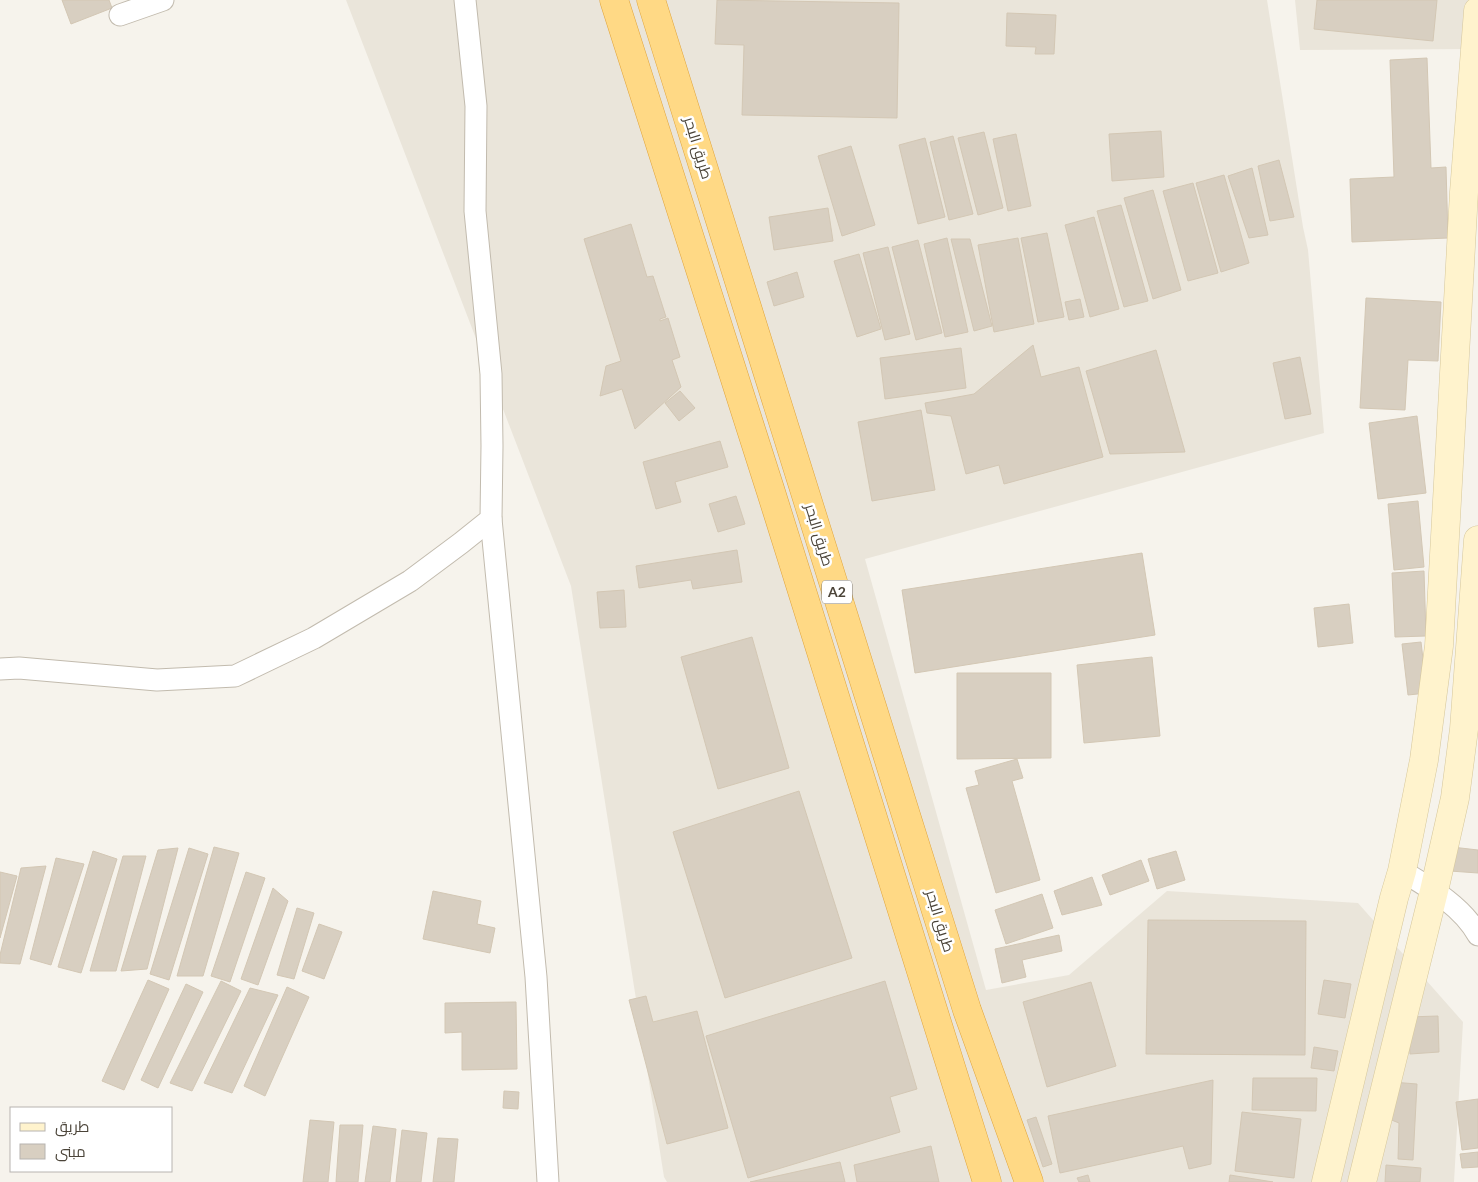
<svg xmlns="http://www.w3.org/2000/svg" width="1478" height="1182" font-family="Lato,Cairo,sans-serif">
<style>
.residential{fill:#eae5da}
.building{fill:#d8cfc1;stroke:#d3c7b4}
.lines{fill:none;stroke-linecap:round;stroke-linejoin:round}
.minor-casing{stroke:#c2bbae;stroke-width:23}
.secondary-casing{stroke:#d6c79b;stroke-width:29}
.trunk-casing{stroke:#e0a43c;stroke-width:29}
.minor{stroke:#fff;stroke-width:21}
.secondary{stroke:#fff3cd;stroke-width:28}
.trunk{stroke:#ffd985;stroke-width:28}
.labels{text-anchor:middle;stroke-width:5;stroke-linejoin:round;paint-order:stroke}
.shield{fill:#fff;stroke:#817c74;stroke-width:1}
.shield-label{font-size:14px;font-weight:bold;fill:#4b4439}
.street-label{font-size:15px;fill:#4b4439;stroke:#fff}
</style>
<rect width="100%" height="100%" fill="#f6f3ec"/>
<g class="residential">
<polygon points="346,0 1267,0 1303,227 1308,250 1324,433 865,559 986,990 1069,975 1167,891 1358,903 1463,1022 1454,1182 667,1182 664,1177 571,586"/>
<polygon points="1295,0 1478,0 1478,49 1300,50"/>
</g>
<g class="building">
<polygon points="62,0 109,0 112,8 71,24"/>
<polygon points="717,0 899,3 897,118 742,115 744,45 715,44"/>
<polygon points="1317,0 1437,0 1433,41 1314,29"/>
<polygon points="1007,13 1056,15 1054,54 1035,54 1036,47 1006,46"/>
<polygon points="1427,58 1431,168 1446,167 1448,238 1352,242 1350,179 1394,177 1390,60"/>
<polygon points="1161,131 1164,177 1112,181 1109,134"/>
<polygon points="984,132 1003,208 978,215 958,138"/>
<polygon points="1016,134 1031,206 1008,211 993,139"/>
<polygon points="953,136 973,214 949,220 930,142"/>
<polygon points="925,138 945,217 918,224 899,145"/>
<polygon points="851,146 875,225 842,236 818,156"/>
<polygon points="1279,160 1294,217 1270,221 1258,166"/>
<polygon points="1252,168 1268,235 1249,238 1228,176"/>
<polygon points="1224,175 1249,263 1221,272 1196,183"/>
<polygon points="1193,183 1218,273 1188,281 1163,191"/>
<polygon points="1153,190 1181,290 1153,299 1124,198"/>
<polygon points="1121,205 1148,301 1124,307 1097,211"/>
<polygon points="828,208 833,241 774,250 769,217"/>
<polygon points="1094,217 1119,309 1090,317 1065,225"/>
<polygon points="631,224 647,277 653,276 666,317 660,319 660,321 668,318 680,357 672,360 681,387 635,429 622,389 600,396 606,366 621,361 584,239"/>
<polygon points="1047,233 1064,317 1038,322 1021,238"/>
<polygon points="947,238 968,332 945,337 924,244"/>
<polygon points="1018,238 1034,324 994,332 978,245"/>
<polygon points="951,239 970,239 992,326 974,331"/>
<polygon points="918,240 942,333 916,340 892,247"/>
<polygon points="888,247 910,334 885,340 863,253"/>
<polygon points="859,254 881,329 857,337 834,261"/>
<polygon points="797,272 804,297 774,306 767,282"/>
<polygon points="1366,298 1441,302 1438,361 1408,360 1405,410 1360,408"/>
<polygon points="1080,299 1084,317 1069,320 1065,302"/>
<polygon points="1033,345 1041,377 1079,367 1103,457 1004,484 999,465 966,474 951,416 927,413 925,403 974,394"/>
<polygon points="961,348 966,388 885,399 880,358"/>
<polygon points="1156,350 1185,452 1110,454 1086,371"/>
<polygon points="1300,357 1311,414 1285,419 1273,363"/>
<polygon points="680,391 695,408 679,421 665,403"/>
<polygon points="921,410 935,490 872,501 858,422"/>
<polygon points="1417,416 1426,493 1378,499 1369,423"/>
<polygon points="720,441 728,467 675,482 681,502 656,509 643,462"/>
<polygon points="736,496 745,524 718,532 709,504"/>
<polygon points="1418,501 1424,567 1394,570 1388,504"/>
<polygon points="737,550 742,582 693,589 691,580 639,588 636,566"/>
<polygon points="1142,553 1155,635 915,673 902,590"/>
<polygon points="1424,571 1426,636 1395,637 1392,573"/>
<polygon points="624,590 626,627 600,628 597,592"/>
<polygon points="1349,604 1353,643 1318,647 1314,608"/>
<polygon points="752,637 789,768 718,789 681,657"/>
<polygon points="1421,642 1427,693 1408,695 1402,644"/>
<polygon points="1152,657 1160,736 1084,743 1077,665"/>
<polygon points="957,673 1051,673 1051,758 957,759"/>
<polygon points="1017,759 1023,778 1012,781 1040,880 996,893 966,788 979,785 975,771"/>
<polygon points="799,791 852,958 725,998 673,832"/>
<polygon points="214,847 239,853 203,976 177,976"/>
<polygon points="1452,847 1478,850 1478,873 1450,871"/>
<polygon points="178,848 147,969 121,971 158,850"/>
<polygon points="189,848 208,854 169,980 150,974"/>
<polygon points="93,851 117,859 81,973 58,967"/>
<polygon points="1176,851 1185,880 1157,889 1148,859"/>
<polygon points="123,856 146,856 116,971 90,971"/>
<polygon points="56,858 84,864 51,965 30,959"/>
<polygon points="1141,860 1149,881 1110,895 1102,875"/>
<polygon points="46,866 20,964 0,963 0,955 21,868"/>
<polygon points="0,872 17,876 0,938"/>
<polygon points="246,872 265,878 230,982 211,976"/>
<polygon points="1092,877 1102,905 1062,915 1054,891"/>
<polygon points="273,888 288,901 258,985 241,979"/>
<polygon points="433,891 481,901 477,924 495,928 490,953 423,939"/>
<polygon points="1042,894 1053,928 1006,944 995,910"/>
<polygon points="297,908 314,913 294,979 277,975"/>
<polygon points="1148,920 1306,921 1305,1055 1146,1054"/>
<polygon points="319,924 342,932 324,979 302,971"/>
<polygon points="1059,935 1062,951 1022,960 1026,977 1002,983 995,949"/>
<polygon points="148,980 169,989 124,1090 102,1081"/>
<polygon points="1324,980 1351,984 1345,1018 1318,1014"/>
<polygon points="221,981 241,991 192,1091 170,1083"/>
<polygon points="885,981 917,1089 890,1097 900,1132 748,1178 706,1036"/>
<polygon points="1091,982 1116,1066 1047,1087 1023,1002"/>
<polygon points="186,984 203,992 158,1088 141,1080"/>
<polygon points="287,987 309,997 265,1096 244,1086"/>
<polygon points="250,988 278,995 232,1093 204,1083"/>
<polygon points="646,996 653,1022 697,1011 728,1128 667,1144 629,1000"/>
<polygon points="516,1002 517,1069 462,1070 462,1032 445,1033 445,1003"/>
<polygon points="1438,1016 1439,1052 1410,1054 1408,1017"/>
<polygon points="1314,1047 1338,1051 1334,1071 1311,1068"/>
<polygon points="1253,1078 1317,1078 1316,1111 1252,1110"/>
<polygon points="1213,1080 1211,1164 1189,1169 1183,1146 1060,1173 1048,1116"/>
<polygon points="1392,1082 1417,1084 1413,1160 1398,1159 1399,1123 1379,1115"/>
<polygon points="504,1091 519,1092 518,1109 503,1108"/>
<polygon points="1478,1099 1478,1148 1462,1150 1456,1102"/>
<polygon points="1242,1112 1301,1119 1294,1178 1235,1171"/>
<polygon points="1036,1117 1052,1164 1043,1167 1027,1120"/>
<polygon points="310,1120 334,1122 328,1182 303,1182"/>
<polygon points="340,1125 363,1125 358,1182 336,1182"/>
<polygon points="373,1126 396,1129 390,1182 365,1182"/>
<polygon points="402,1130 427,1133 421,1182 396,1182"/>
<polygon points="438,1138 458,1139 454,1182 433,1182"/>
<polygon points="931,1146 939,1182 857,1182 854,1165"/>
<polygon points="1478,1152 1478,1167 1462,1168 1460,1154"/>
<polygon points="840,1162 845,1182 750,1182"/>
<polygon points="1386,1165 1421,1168 1420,1182 1385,1182"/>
<polygon points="1088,1175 1090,1182 1079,1182 1077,1178"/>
<polygon points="1230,1175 1273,1182 1229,1182"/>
</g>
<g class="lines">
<defs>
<g id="minor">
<polyline points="120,15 163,0"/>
<polyline points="491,519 536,977 548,1182"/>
<polyline points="0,669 19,668 157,680 235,676 314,638 410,581 461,543 491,519 492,446 491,374 475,211 476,106 465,0"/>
<path d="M1402,871C1430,888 1462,906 1478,935"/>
</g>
<g id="secondary">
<polyline points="1326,1182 1394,898 1402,871 1424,760 1439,646 1464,192 1478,11"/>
<polyline points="1362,1182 1434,891 1455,798 1464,729 1478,540"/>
</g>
<g id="trunk">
<polyline points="614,0 771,492 987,1182"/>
<polyline points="651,0 967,1010 1029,1182"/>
</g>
</defs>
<use href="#minor" class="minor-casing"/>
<use href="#secondary" class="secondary-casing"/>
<use href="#trunk" class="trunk-casing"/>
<use href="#minor" class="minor"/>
<use href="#secondary" class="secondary"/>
<use href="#trunk" class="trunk"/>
</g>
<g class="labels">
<rect class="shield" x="822" y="580.5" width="30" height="23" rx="4"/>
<g class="shield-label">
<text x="837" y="597">A2</text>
</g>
<g class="street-label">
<text transform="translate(698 148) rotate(73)" y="5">طريق البحر</text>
<text transform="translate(819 535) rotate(73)" y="5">طريق البحر</text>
<text transform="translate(940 921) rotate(73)" y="5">طريق البحر</text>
</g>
</g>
<rect x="10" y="1107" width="162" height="65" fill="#ffffff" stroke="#b7b4b0"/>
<rect x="20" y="1123" width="25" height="8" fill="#fff3cd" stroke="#b7b4b0"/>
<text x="55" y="1132" font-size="15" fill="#4b4439">طريق</text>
<rect x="20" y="1144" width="25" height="15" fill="#d8cfc1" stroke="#b7b4b0"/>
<text x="55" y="1157" font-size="15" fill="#4b4439">مبنى</text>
</svg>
